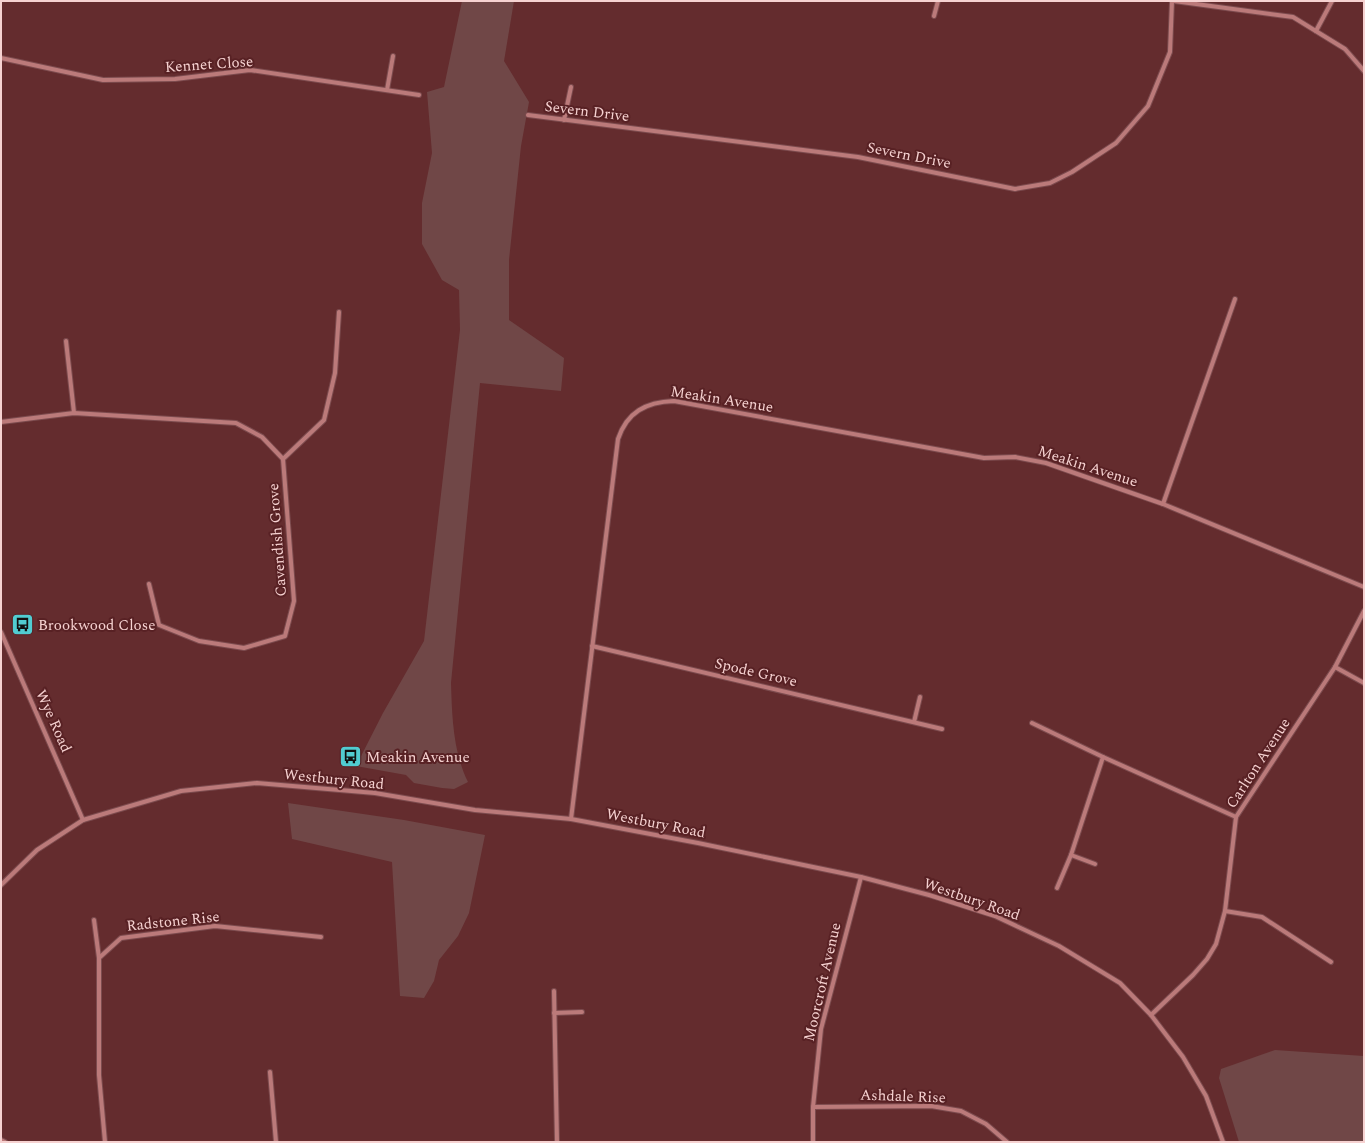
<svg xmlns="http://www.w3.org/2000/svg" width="1365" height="1143" font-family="Spectral,serif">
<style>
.green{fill:#704747}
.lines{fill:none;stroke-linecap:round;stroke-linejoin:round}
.minor-casing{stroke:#7c4b4e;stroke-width:6}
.minor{stroke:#bb7a7a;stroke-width:4}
.labels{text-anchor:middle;stroke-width:4;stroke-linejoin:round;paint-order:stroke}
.street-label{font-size:15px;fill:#f6d2d1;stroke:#582124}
.poi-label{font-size:15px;fill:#f6d2d1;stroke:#582124;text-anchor:start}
</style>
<rect width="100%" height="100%" fill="#642c2e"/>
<g class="green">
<path d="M462,1H514L504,61L529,102L521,146L509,260V320L564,358L561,391L480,383L451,683C452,716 453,752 468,782L454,789L442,788L414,783L406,775L356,766L383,713L424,641L460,330L459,290L442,280L422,244V203L432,153L427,92L444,87Z"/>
<polygon points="288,803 404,820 485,835 469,913 458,936 439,960 434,981 424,998 400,996 392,862 292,839"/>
<polygon points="1275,1050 1364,1056 1364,1142 1239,1142 1219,1078 1221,1069"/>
</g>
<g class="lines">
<defs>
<g id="minor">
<polyline points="1174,1 1293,17 1345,49 1364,71"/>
<polyline points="934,16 938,1"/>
<polyline points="1316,31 1332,1"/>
<polyline points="1,58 103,80 175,79 250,70 419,95"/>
<polyline points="387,90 393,56"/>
<polyline points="528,115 858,157 1015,189 1050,183 1072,172 1116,143 1148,106 1170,52 1172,1"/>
<polyline points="564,120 571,87"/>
<polyline points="66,341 74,413"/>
<polyline points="1,422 74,413 236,423 262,437 283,459 294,601 285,636 244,648 199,641 159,625 149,584"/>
<polyline points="283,459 324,420 335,373 339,312"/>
<polyline points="1163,504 1235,299"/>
<polyline points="1,632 83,820"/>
<polyline points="592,646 942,729"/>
<polyline points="1335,667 1364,683"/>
<polyline points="914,722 920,697"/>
<polyline points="1032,723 1103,757 1236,817"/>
<path d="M571,819L618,439C627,412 646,402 674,401L984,458L1015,457L1046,463L1163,504L1364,587"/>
<polyline points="1095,864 1071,855 1103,757"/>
<polyline points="1,885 37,850 83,820 181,791 257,783 375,793 475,810 571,819 698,843 861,877 929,895 995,916 1059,946 1120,983 1151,1015 1183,1057 1206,1096 1223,1142"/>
<polyline points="1057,888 1071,855"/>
<polyline points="1225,911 1262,917 1331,962"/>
<polyline points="94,920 99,958"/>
<polyline points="554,991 557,1142"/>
<polyline points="554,1013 582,1012"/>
<polyline points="1151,1015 1193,975 1207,959 1216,944 1225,911 1236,817 1335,667 1364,611"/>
<polyline points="270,1072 276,1142"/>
<polyline points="813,1107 931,1106 961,1111 986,1124 1007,1142"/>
<polyline points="1,1140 5,1142"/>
<polyline points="105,1142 99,1075 99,958 121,938 215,926 321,937"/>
<polyline points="813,1142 813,1107 821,1029 861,877"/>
</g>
</defs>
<use href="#minor" class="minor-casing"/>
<use href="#minor" class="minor"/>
</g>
<defs>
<symbol id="bus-square" viewBox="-11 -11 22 22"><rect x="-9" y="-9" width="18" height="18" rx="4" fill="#51ccd1" stroke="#582124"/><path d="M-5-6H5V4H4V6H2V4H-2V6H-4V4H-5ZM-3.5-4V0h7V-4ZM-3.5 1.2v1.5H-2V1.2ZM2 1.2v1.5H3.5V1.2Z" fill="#111"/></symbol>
</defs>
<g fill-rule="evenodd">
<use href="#bus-square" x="10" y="612" width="25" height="25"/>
<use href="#bus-square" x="338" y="744" width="25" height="25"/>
</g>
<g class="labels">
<g class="street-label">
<text transform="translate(209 64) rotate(-4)" y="5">Kennet Close</text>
<text transform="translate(587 111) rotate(7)" y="5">Severn Drive</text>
<text transform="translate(909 155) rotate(11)" y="5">Severn Drive</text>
<text transform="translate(722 399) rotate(9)" y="5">Meakin Avenue</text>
<text transform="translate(1088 466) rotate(18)" y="5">Meakin Avenue</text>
<text transform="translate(277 540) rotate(-94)" y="5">Cavendish Grove</text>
<text transform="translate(756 672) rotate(13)" y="5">Spode Grove</text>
<text transform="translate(54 721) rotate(66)" y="5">Wye Road</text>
<text transform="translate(1258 763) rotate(-57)" y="5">Carlton Avenue</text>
<text transform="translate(334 779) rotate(6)" y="5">Westbury Road</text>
<text transform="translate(656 823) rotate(11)" y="5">Westbury Road</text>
<text transform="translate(972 899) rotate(19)" y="5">Westbury Road</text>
<text transform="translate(173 921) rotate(-6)" y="5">Radstone Rise</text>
<text transform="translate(822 982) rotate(-77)" y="5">Moorcroft Avenue</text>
<text transform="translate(903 1096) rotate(2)" y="5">Ashdale Rise</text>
</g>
<g class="poi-label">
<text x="38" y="630">Brookwood Close</text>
<text x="366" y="762">Meakin Avenue</text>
</g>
</g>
<rect width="1365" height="1143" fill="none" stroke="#f6d2d1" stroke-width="4"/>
</svg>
